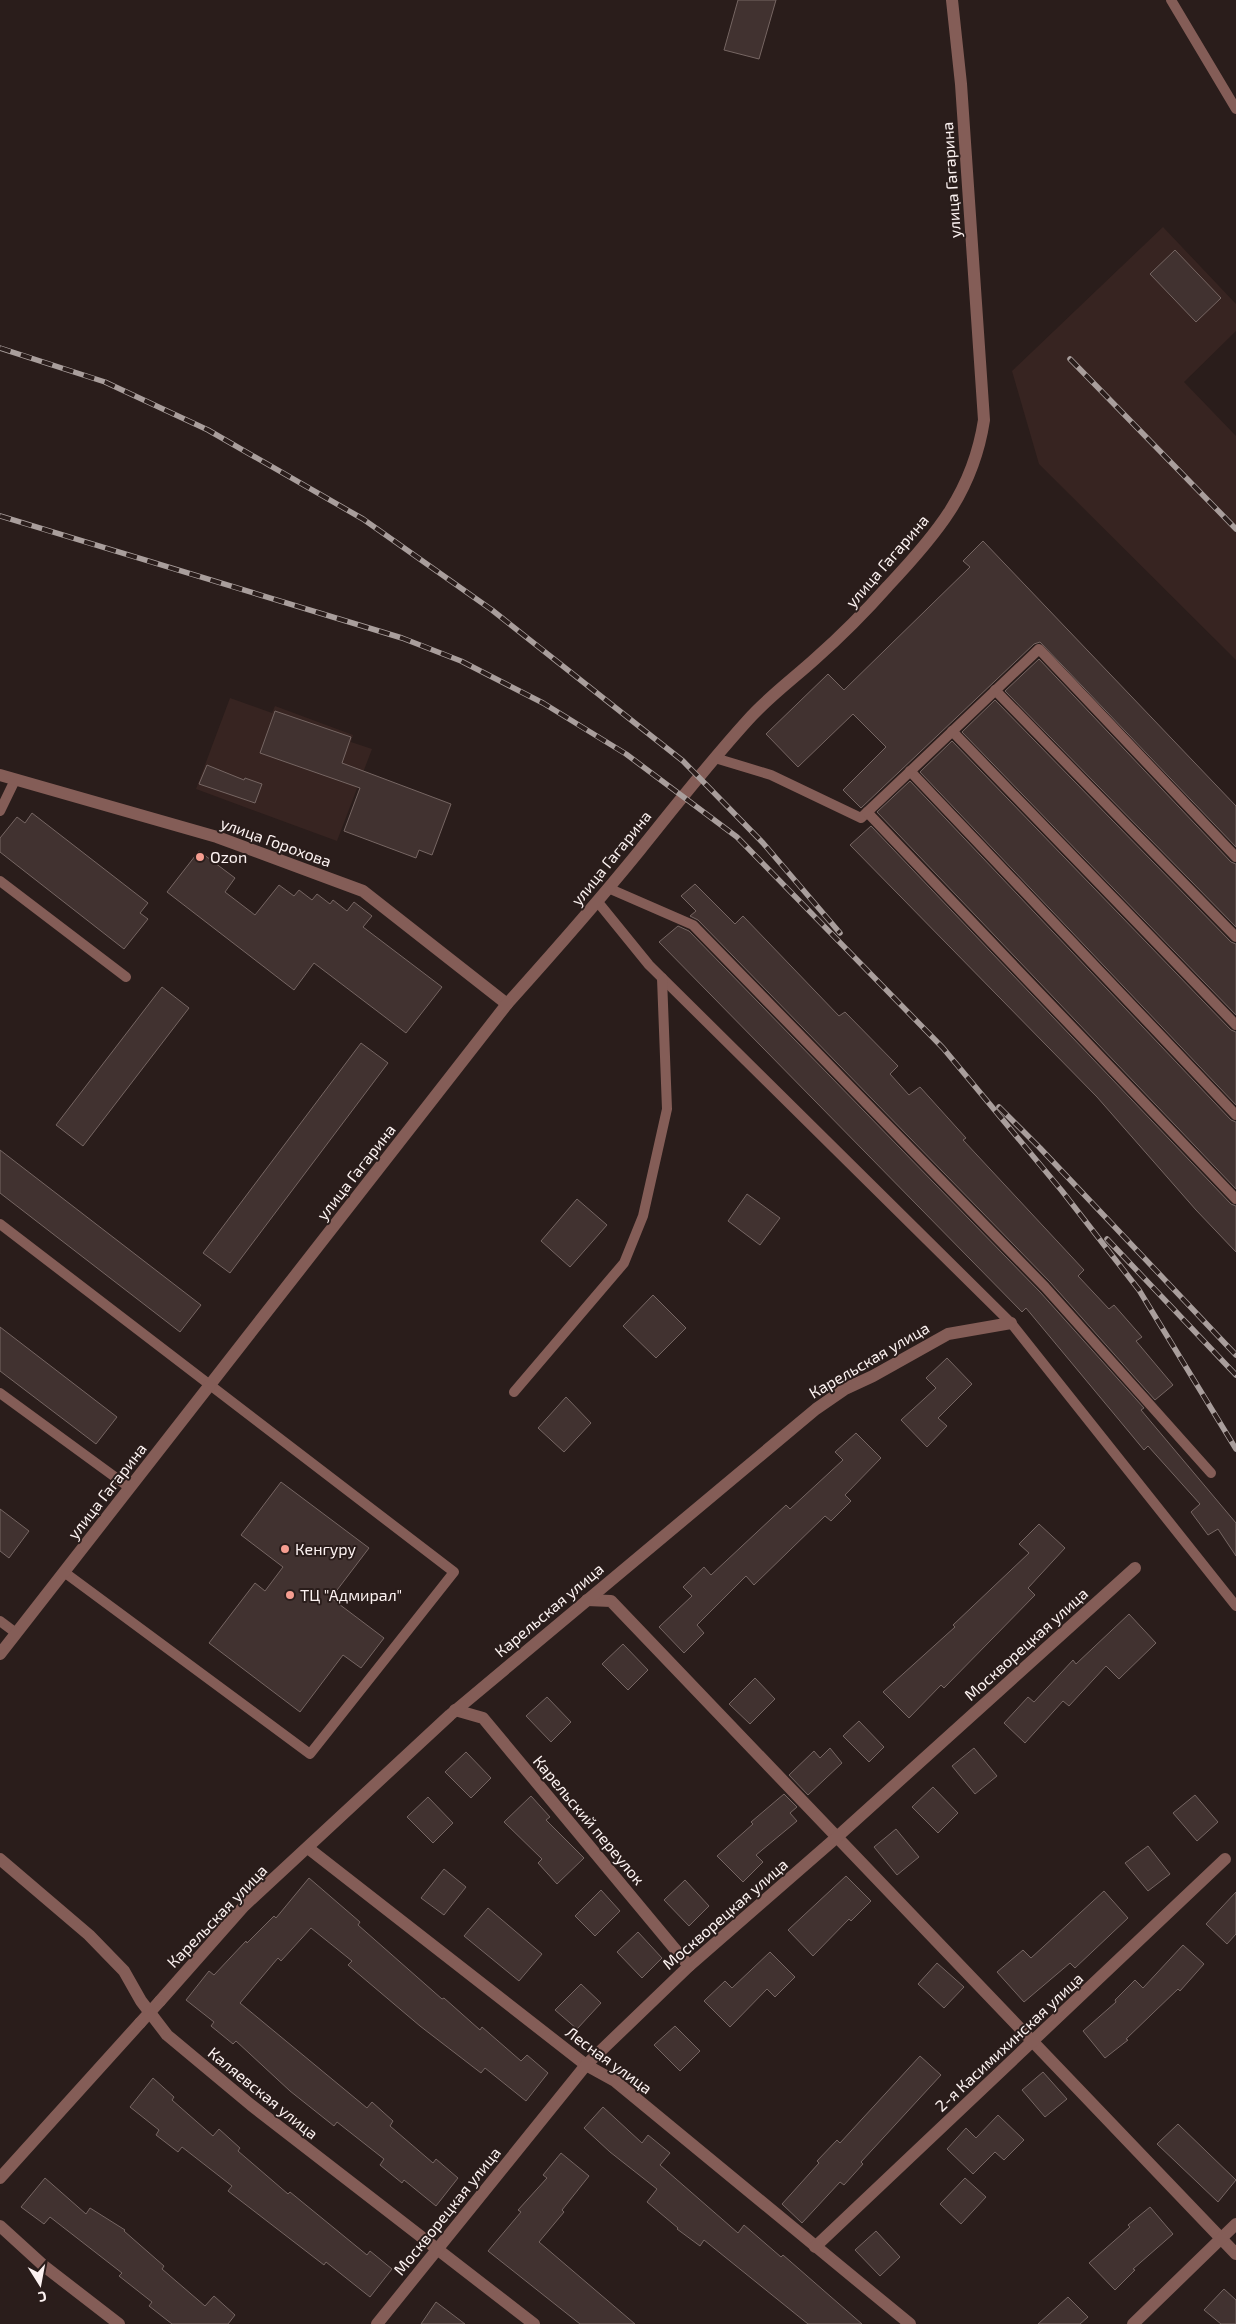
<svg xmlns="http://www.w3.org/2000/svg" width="1236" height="2324" font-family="'Exo 2',sans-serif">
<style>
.built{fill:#372421}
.building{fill:#413230;stroke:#766663}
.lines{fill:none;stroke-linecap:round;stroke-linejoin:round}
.lane{stroke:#845d57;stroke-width:10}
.street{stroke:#845d57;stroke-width:12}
.rail-casing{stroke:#a99e9c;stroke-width:5.5}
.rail{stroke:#2a1d1b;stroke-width:4;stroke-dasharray:11;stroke-linecap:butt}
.street-bridge{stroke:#845d57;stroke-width:12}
.poi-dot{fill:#f59d90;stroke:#2a1d1b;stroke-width:2}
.labels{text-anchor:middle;stroke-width:4;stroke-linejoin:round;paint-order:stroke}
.street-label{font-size:16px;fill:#fcf2f1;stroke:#2a1d1b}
.poi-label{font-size:16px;fill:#fcf2f1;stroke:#2a1d1b;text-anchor:start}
</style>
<rect width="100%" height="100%" fill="#2a1d1b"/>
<g class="built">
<polygon points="1163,227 1236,304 1236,331 1184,382 1236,436 1236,660 1039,464 1012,371"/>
<polygon points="230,698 272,713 275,706 353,735 351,742 372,749 337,841 196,789"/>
</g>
<g class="building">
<polygon points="738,0 776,0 759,59 724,50"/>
<polygon points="1175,250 1221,298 1196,322 1150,274"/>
<polygon points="983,541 1236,806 1236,847 1040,642 1034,644 861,808 843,790 886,747 853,714 798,767 766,734 828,674 844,690 970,567 963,561"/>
<polygon points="1039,659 1231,862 1236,864 1236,927 1005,691"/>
<polygon points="995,700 1231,942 1236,944 1236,1015 962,732"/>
<polygon points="275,711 351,737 342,763 451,804 432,855 419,850 416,858 344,831 360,788 260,753"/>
<polygon points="952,741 1231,1030 1236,1032 1236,1105 920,772"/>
<polygon points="207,765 244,780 245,778 262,784 255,803 199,784"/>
<polygon points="910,781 1231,1120 1236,1122 1236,1189 877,812"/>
<polygon points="32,813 148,903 140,913 148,919 124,949 0,852 0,838 17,817 25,823"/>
<polygon points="871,826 1231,1204 1236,1206 1236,1252 1196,1210 1097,1097 850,845"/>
<polygon points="199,851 235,878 225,892 255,915 279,885 294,896 299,890 312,900 317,894 330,904 333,900 347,911 354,902 372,916 363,927 442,987 406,1033 314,963 294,990 167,892"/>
<polygon points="695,884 735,924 743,916 839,1016 845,1012 898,1066 890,1074 909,1095 920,1087 966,1138 963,1140 1084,1270 1078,1276 1109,1309 1114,1305 1142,1337 1136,1341 1173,1385 1155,1400 1050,1282 698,920 690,916 696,911 681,896"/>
<polygon points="678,926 689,931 1040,1292 1144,1408 1141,1410 1236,1523 1236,1556 1218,1529 1208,1535 1191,1512 1200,1504 1148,1446 1144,1450 1026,1308 1022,1312 659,942"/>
<polygon points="162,987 189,1008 83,1146 56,1125"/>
<polygon points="361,1043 388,1063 230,1273 203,1253"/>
<polygon points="0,1150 201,1305 180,1332 0,1193"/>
<polygon points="747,1194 780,1218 760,1245 728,1221"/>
<polygon points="577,1199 607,1225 570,1267 541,1241"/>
<polygon points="653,1295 686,1328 656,1358 623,1326"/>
<polygon points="0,1327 117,1417 96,1444 0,1371"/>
<polygon points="947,1358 972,1384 938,1418 947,1426 927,1447 901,1420 936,1388 926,1378"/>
<polygon points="566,1397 591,1423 564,1452 538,1428"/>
<polygon points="856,1433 881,1458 845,1495 851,1501 831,1521 825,1516 754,1585 746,1576 697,1625 704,1633 684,1653 659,1627 692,1596 683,1587 704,1567 711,1575 786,1505 790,1509 843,1460 835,1452"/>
<polygon points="281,1482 369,1548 331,1598 384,1638 361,1668 343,1655 300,1712 209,1643 255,1583 265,1591 283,1567 241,1535"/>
<polygon points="0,1509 29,1531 9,1558 0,1551"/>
<polygon points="1039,1524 1065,1548 1028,1588 1035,1595 944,1688 941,1685 909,1718 883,1692 955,1627 953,1625 1029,1553 1019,1544"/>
<polygon points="1129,1614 1156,1643 1119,1679 1106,1666 1069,1706 1063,1701 1025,1743 1004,1723 1028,1697 1034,1702 1073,1660 1076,1664"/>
<polygon points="623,1644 648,1670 628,1690 602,1664"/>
<polygon points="755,1678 775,1699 750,1724 729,1704"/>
<polygon points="547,1697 571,1722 551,1742 526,1716"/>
<polygon points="859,1721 884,1747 869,1762 843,1736"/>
<polygon points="830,1748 842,1763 808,1795 789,1775 814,1751 820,1758"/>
<polygon points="974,1748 997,1776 975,1794 952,1766"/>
<polygon points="466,1752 491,1778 471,1798 445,1772"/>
<polygon points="933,1787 958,1813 938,1833 912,1807"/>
<polygon points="784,1794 797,1807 790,1813 797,1821 756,1855 763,1862 743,1882 717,1856 753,1824 751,1822"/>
<polygon points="1195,1795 1218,1822 1197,1841 1173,1813"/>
<polygon points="531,1796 550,1817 546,1820 584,1858 557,1884 538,1863 542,1859 504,1822"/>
<polygon points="428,1797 453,1823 433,1843 407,1817"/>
<polygon points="896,1829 919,1857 897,1875 874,1847"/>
<polygon points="1148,1846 1170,1874 1148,1891 1125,1863"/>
<polygon points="444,1869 466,1887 444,1915 421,1898"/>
<polygon points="846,1876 871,1901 851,1921 849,1919 813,1956 788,1930"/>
<polygon points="309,1878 360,1922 358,1925 442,1999 444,1998 480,2030 482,2027 521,2061 527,2055 548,2073 526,2101 485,2068 481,2073 420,2026 348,1965 352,1961 311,1928 281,1961 278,1958 240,2003 367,2108 372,2102 393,2121 390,2126 433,2163 436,2159 458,2178 436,2206 404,2180 402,2183 380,2165 384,2159 337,2122 334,2126 290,2091 236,2041 233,2044 211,2026 214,2022 186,2000 209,1971 214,1975 246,1941 247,1943 274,1916 276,1918"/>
<polygon points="685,1880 709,1906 689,1926 664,1900"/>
<polygon points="601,1890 620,1911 595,1936 575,1916"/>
<polygon points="1104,1891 1128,1918 1075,1968 1070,1963 1024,2002 997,1972 1023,1950 1031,1958"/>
<polygon points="1236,1892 1236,1934 1227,1944 1206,1924"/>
<polygon points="488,1908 542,1954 519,1981 464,1936"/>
<polygon points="638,1932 662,1958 642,1978 617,1952"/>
<polygon points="1183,1945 1204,1964 1180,1991 1178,1989 1126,2039 1128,2040 1105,2058 1083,2031 1116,2002 1115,2000 1135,1980 1143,1988"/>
<polygon points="770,1952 795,1977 775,1997 767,1989 730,2027 704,2001 725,1981 732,1988"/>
<polygon points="937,1963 964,1987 944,2008 918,1984"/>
<polygon points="581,1984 601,2003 577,2029 555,2010"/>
<polygon points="675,2026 700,2051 680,2071 654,2045"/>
<polygon points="920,2056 941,2075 861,2162 863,2164 844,2185 840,2182 802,2223 782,2204 819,2163 817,2161 837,2140 840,2143"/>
<polygon points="1043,2072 1067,2099 1045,2117 1022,2090"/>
<polygon points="153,2078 174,2097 172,2100 213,2136 219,2129 240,2148 238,2151 288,2194 290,2192 367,2255 370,2251 392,2269 370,2297 326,2262 324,2265 228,2191 232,2186 182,2147 178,2152 156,2135 159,2130 130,2107"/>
<polygon points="603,2107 642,2143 648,2135 670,2153 660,2165 738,2233 744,2225 781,2257 783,2255 862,2324 808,2324 704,2240 700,2246 677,2229 678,2228 647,2202 657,2189 610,2152 584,2128"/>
<polygon points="998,2115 1024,2140 1004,2160 995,2152 973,2174 947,2149 966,2128 976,2138"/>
<polygon points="1178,2124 1236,2180 1218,2202 1157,2144"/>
<polygon points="561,2153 589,2176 562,2210 564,2212 539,2242 635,2324 580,2324 488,2251 521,2212 518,2210 547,2178 543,2175"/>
<polygon points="45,2178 86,2214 90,2208 125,2230 124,2231 164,2266 162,2269 205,2306 214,2296 235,2315 228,2324 172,2324 149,2306 152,2302 119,2276 122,2273 50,2217 44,2224 21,2207"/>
<polygon points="965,2178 986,2197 961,2224 940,2204"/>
<polygon points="1150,2207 1173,2234 1133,2269 1135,2270 1115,2290 1089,2263 1130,2227 1128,2225"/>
<polygon points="876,2231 900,2257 880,2276 855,2250"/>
<polygon points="1224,2289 1236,2300 1236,2324 1221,2324 1204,2310"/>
<polygon points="1068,2297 1088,2317 1080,2324 1038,2324"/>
<polygon points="436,2302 465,2324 421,2324"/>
</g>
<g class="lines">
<g class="lane">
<polyline points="1171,0 1236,109"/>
<polyline points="995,690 1236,937"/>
<polyline points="952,731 1236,1025"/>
<polyline points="715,758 771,775 861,818 1039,649 1236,857"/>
<polyline points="910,771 1236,1115"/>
<polyline points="0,811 15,780"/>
<polyline points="867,812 1236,1199"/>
<polyline points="0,881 126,977"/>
<polyline points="608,888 693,925 1045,1287 1211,1473"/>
<polyline points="597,901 649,965 1011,1323 1236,1606"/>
<polyline points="0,1224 454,1572 310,1754 64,1572"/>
<polyline points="514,1392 624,1263 643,1216 667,1109 662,978"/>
<polyline points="0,1393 130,1488"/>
<polyline points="0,1621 16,1633"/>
</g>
<g class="street">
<polyline points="0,775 217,837 363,891 507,1004"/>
<polyline points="587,1600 611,1601 1236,2254"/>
<path d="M0,1654L507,1004C552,954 597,903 640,850C675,806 709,763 747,721C767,698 793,679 815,659C841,636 865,612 888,586C936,535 973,492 984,420L961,84L952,0"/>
<polyline points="455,1710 483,1718 689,1966"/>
<polyline points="308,1848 586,2065 615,2081 910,2324"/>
<polyline points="0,1859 89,1935 124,1971 141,2001 167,2035 251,2105 534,2324"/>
<polyline points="160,2001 244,1906 450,1715 816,1409 845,1389 873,1376 948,1334 1011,1323"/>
<polyline points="0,2178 140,2023"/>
<polyline points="0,2226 44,2266 119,2324"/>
<polyline points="815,2247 1225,1859"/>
<polyline points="377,2324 586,2065 689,1966 837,1837 1135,1568"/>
<polyline points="1133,2324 1236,2224"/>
</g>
<defs>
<g id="rail">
<polyline points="0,348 105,382 208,430 363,519 492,610 683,761 763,843 840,933"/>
<polyline points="1070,359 1236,529"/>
<polyline points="0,516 402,638 461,661 543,703 626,754 737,837 943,1048 1062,1191 1139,1290 1236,1449"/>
<polyline points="999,1107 1040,1148 1236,1355"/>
<polyline points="1107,1239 1236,1375"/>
</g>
</defs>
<use href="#rail" class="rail-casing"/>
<use href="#rail" class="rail"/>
<polyline class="street-bridge" points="140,2023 160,2001"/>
</g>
<g class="poi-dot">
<circle cx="200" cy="857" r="5"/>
<circle cx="285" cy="1549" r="5"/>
<circle cx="290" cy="1595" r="5"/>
</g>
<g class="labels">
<g class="street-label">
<text transform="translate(951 180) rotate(-94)" y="6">улица Гагарина</text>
<text transform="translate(887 561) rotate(-49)" y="6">улица Гагарина</text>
<text transform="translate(276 842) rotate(20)" y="6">улица Горохова</text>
<text transform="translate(611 858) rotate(-51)" y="6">улица Гагарина</text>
<text transform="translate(356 1172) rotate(-52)" y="6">улица Гагарина</text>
<text transform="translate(869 1360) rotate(-30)" y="6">Карельская улица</text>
<text transform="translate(107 1491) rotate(-52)" y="6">улица Гагарина</text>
<text transform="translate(549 1610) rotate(-40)" y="6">Карельская улица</text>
<text transform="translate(1026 1644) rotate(-42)" y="6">Москворецкая улица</text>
<text transform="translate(589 1820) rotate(50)" y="6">Карельский переулок</text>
<text transform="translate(725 1914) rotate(-41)" y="6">Москворецкая улица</text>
<text transform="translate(217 1916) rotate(-46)" y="6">Карельская улица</text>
<text transform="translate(1009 2042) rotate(-43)" y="6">2-я Касимихинская улица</text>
<text transform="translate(609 2060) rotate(36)" y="6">Лесная улица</text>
<text transform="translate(263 2093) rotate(39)" y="6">Каляевская улица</text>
<text transform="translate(447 2211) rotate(-51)" y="6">Москворецкая улица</text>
</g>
<g class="poi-label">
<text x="210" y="863">Ozon</text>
<text x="295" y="1555">Кенгуру</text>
<text x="300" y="1601">ТЦ "Адмирал"</text>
</g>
</g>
<g transform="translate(40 2284) rotate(169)" stroke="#2a1d1b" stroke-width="4" paint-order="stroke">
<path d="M0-4L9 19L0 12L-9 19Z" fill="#fcf2f1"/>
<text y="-8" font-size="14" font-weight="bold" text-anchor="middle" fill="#fcf2f1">С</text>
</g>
</svg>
